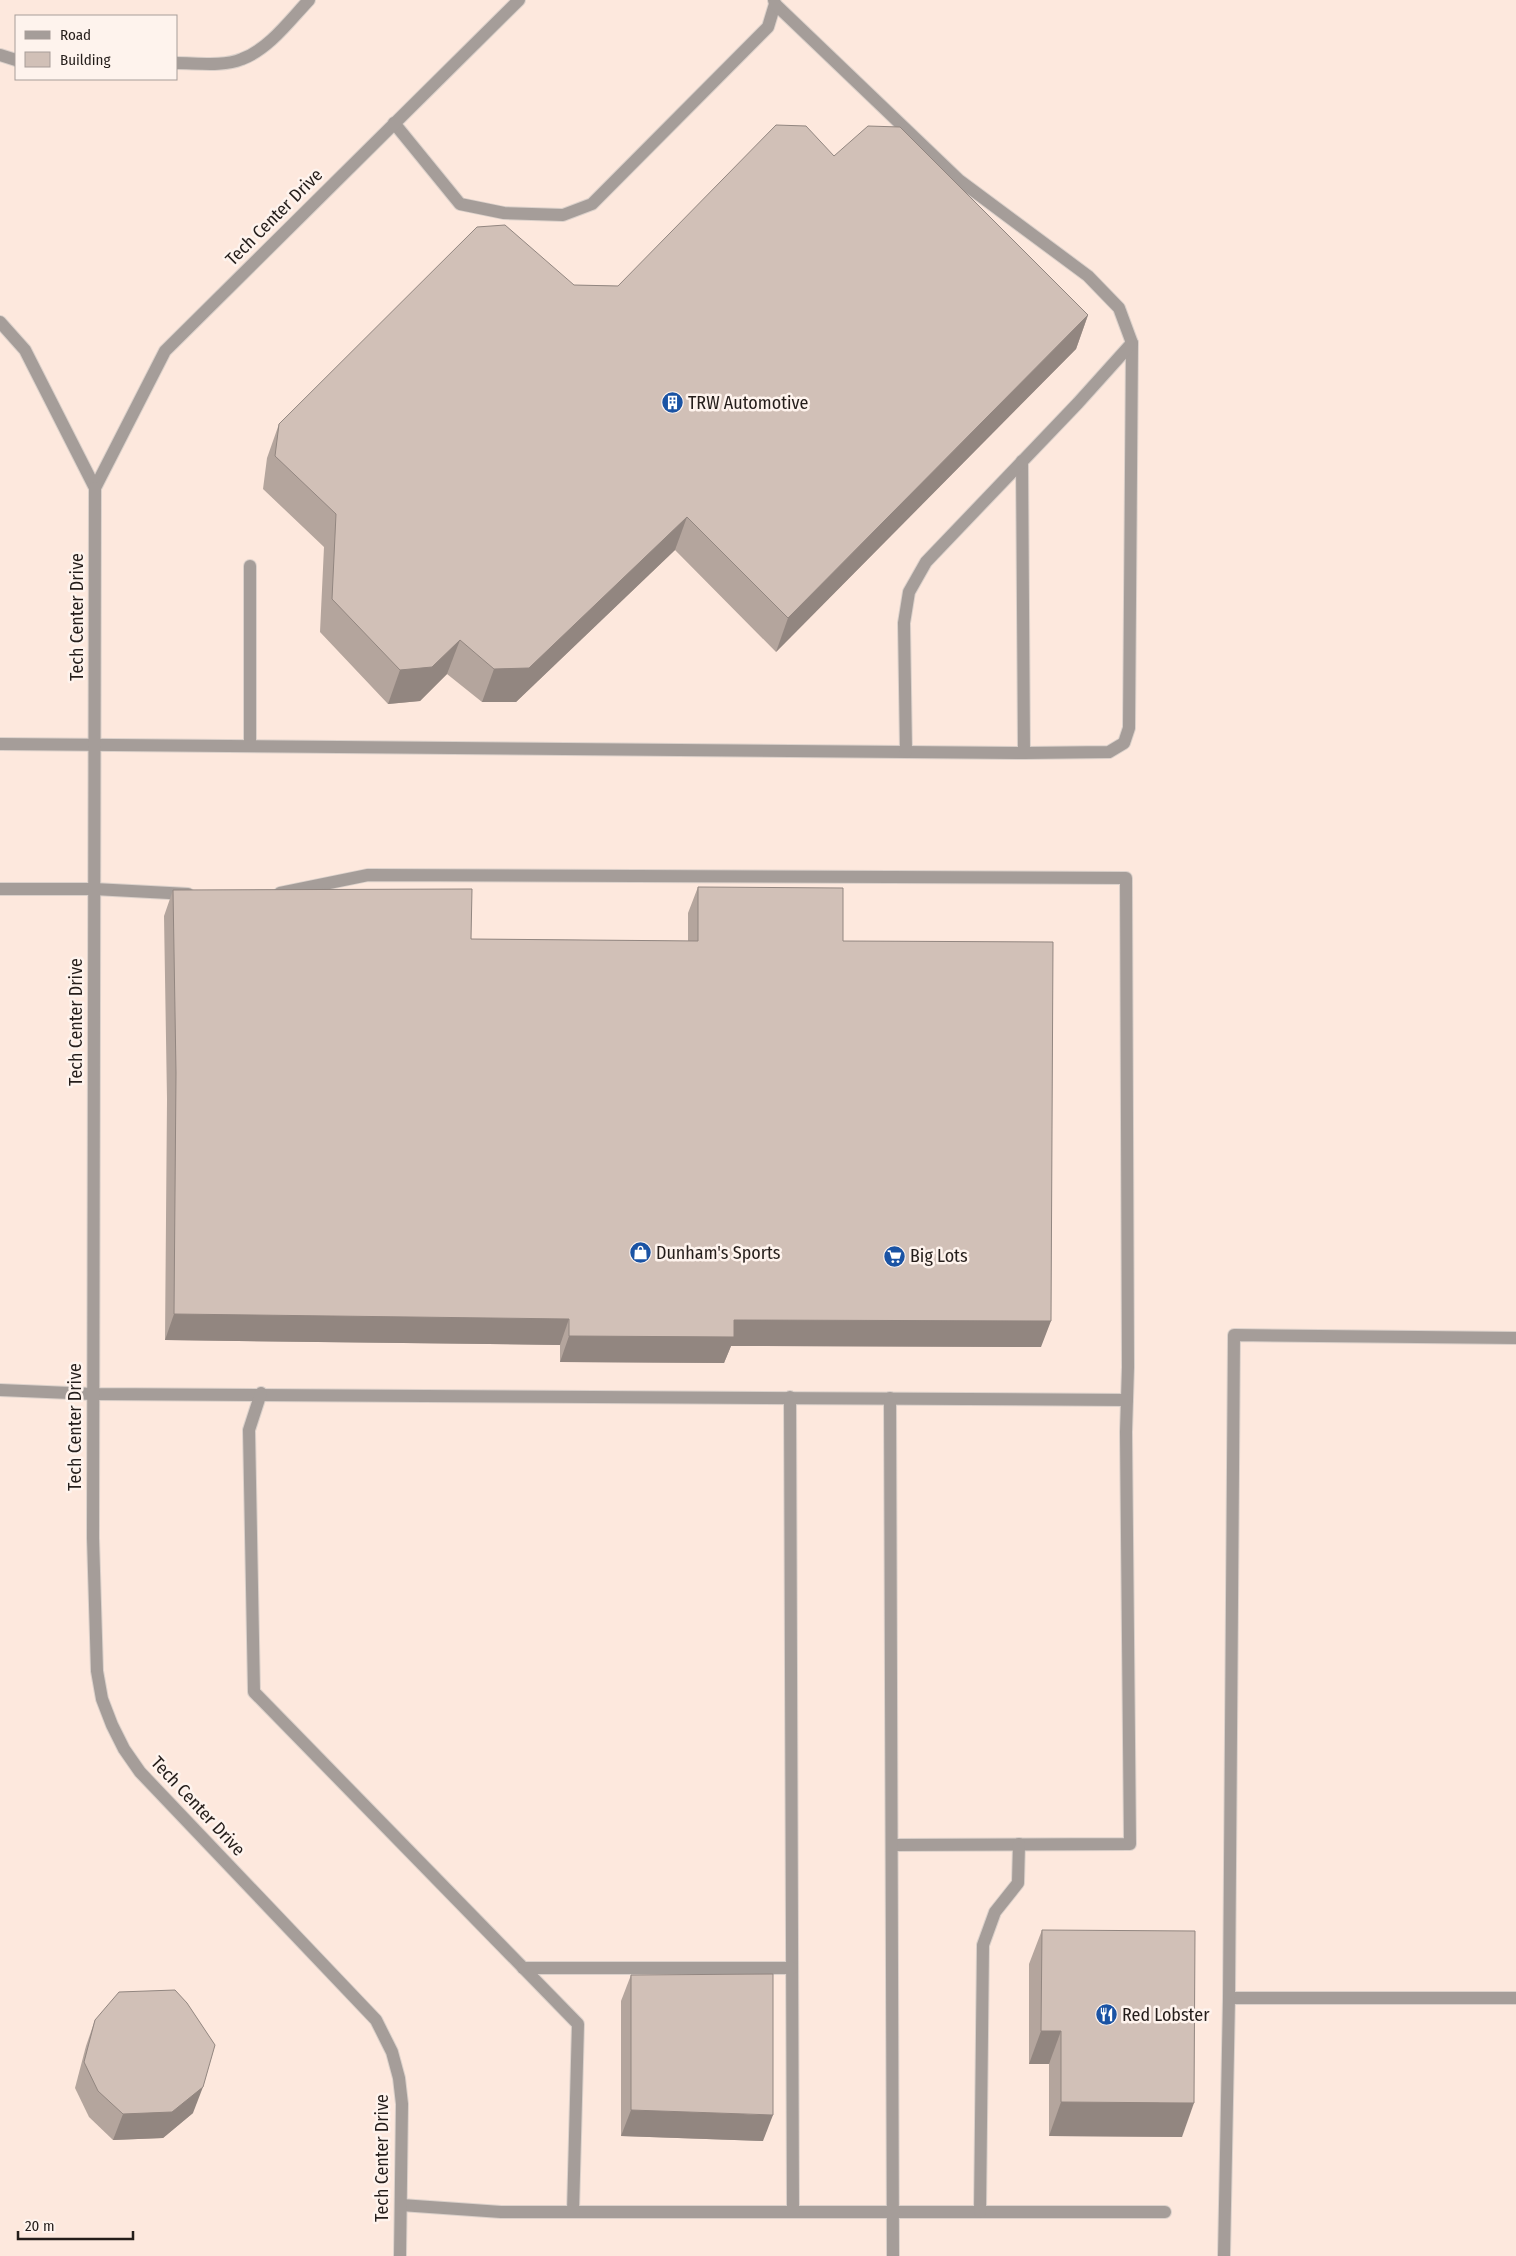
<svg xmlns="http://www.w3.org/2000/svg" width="1516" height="2256" font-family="'Fira Sans Condensed',sans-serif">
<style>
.built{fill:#fde8dd;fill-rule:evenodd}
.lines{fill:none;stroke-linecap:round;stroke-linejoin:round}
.lane-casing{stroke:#dbd1cb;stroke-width:14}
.street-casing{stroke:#dbd1cb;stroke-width:14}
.lane{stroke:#a59d99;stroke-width:12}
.street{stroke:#a59d99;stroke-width:12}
.wall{fill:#b4a59d}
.shaded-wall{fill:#928680}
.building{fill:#d1c0b7;stroke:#928680}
.labels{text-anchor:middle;stroke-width:5;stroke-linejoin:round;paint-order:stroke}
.street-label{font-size:18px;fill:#241d1a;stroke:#fef3ed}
.poi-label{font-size:18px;fill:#241d1a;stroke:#fef3ed;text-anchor:start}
</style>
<rect width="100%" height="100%" fill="#fef3ed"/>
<path class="built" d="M0,0H1516V2256H0ZM16,16H176V79H16Z"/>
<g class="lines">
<defs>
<g id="lane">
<polyline points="0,55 16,60"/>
<path d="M176,63C197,63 223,67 242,59C269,49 290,20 309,0"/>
<polyline points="394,123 460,204 504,213 563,215 592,204 768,27 775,4 774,0"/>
<polyline points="1022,461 1024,753"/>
<polyline points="250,566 250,745"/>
<polyline points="0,744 1024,753 1109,752 1124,743 1129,728 1132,343 1119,308 1088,276 959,180 775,4"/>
<polyline points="906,752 904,623 909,592 926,562 1078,403 1132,343"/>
<polyline points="0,889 94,889 188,894"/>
<polyline points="280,893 368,875 1126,878 1128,1367 1126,1432 1130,1844 893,1845"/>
<polyline points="0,1390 93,1394 1127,1400"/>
<polyline points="261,1393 249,1430 254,1692 578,2024 573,2212"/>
<polyline points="790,1397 793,2212"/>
<polyline points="890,1398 893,2256"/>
<polyline points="523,1968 792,1968"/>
<polyline points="1229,1998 1516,1998"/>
<polyline points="401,2205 501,2212 1165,2212"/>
<polyline points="980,2212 983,1945 995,1912 1018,1883 1019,1844"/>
<polyline points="1224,2256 1229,1998 1234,1335 1516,1338"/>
</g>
<g id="street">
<polyline points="0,322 25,350 95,488 165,351 519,0"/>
<polyline points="95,488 93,1538 97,1671 102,1699 112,1725 124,1749 140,1772 376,2020 392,2052 399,2078 402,2104 400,2256"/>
</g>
</defs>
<use href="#lane" class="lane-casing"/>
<use href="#street" class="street-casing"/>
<use href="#lane" class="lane"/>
<use href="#street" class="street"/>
</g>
<g class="wall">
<polygon points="834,156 1088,315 1076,349 776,652 675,550 516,702 482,702 447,674 420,701 388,704 320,632 324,547 263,489 267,458 279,424 574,285 618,286"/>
<polygon points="698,887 843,941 1041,1347 731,1346 724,1363 560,1362 560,1345 165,1340 167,1099 164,916 173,890 471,939 688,941 688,913"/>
<polygon points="1042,1930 1182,2137 1049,2136 1049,2064 1029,2064 1029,1964"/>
<polygon points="631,1975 763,2141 621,2136 621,2001"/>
<polygon points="95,2020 193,2113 163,2138 113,2140 89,2117 75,2088 86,2046"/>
</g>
<g class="shaded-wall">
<polygon points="1088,315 1076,349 776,652 788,618"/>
<polygon points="687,517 675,550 516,702 482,702 494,669"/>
<polygon points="460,640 447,674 420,701 388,704 400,670"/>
<polygon points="174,1314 569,1319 560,1345 165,1340"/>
<polygon points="734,1320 1051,1321 1041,1347 731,1346 724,1363 560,1362 569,1336"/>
<polygon points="1041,2031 1061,2031 1049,2064 1029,2064"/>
<polygon points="203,2087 193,2113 163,2138 113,2140 123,2114"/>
<polygon points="1061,2102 1194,2103 1182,2137 1049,2136"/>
<polygon points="631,2110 773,2115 763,2141 621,2136"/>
</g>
<g class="building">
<polygon points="776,125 806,126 834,156 868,126 900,127 1088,315 788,618 687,517 529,668 494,669 460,640 432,667 400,670 332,599 336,514 275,456 279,424 477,227 505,225 574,285 618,286"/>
<polygon points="698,887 843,888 843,941 1053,942 1051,1321 734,1320 734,1337 569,1336 569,1319 174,1314 176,1073 173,890 472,889 471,939 698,941"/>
<polygon points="1042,1930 1195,1931 1194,2103 1061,2102 1061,2031 1041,2031"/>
<polygon points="773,1974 773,2115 631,2110 631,1975"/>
<polygon points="175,1990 187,2003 215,2045 203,2087 172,2112 123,2114 98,2091 84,2062 95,2020 119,1992"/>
</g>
<defs>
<symbol id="building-disc" viewBox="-11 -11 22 22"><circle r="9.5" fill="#1a53a4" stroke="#fef3ed"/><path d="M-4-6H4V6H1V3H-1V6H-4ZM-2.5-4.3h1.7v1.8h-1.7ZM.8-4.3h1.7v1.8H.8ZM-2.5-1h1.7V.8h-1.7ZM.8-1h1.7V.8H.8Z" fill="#fff"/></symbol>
<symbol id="shop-disc" viewBox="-11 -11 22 22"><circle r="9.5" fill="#1a53a4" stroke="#fef3ed"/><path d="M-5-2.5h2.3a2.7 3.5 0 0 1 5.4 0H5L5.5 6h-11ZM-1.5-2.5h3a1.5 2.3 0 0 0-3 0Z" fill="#fff"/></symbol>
<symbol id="supermarket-disc" viewBox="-11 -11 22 22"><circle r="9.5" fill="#1a53a4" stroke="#fef3ed"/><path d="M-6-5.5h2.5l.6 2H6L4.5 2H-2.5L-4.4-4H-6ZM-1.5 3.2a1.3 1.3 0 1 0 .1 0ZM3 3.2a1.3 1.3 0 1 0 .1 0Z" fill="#fff"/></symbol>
<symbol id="restaurant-disc" viewBox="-11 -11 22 22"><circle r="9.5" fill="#1a53a4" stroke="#fef3ed"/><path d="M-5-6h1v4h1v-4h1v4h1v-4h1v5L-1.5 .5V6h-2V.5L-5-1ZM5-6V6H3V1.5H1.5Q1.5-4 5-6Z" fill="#fff"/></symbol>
</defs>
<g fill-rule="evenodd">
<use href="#building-disc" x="660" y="390" width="25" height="25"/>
<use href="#shop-disc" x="628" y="1240" width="25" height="25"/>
<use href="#supermarket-disc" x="882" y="1244" width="25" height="25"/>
<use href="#restaurant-disc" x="1094" y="2002" width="25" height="25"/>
</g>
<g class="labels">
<g class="street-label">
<text transform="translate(274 217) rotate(-45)" y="6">Tech Center Drive</text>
<text transform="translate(77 617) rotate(-90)" y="6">Tech Center Drive</text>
<text transform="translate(76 1022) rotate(-90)" y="6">Tech Center Drive</text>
<text transform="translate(75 1427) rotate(-90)" y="6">Tech Center Drive</text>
<text transform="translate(198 1806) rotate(47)" y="6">Tech Center Drive</text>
<text transform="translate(382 2158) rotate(-90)" y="6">Tech Center Drive</text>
</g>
<g class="poi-label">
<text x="688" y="409">TRW Automotive</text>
<text x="656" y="1259">Dunham's Sports</text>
<text x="910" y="1262">Big Lots</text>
<text x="1122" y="2021">Red Lobster</text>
</g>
</g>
<rect x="15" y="15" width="162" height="65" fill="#fef3ed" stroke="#a79d99"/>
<rect x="25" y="31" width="25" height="8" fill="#a59d99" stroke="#a79d99"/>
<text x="60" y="40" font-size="15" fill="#241d1a">Road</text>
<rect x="25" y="52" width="25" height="15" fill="#d1c0b7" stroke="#a79d99"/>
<text x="60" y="65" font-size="15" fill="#241d1a">Building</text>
<path d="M18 2231v8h115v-8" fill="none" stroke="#241d1a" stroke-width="2.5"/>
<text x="25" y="2231" font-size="15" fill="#241d1a" stroke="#fef3ed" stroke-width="4" paint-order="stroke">20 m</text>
</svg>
